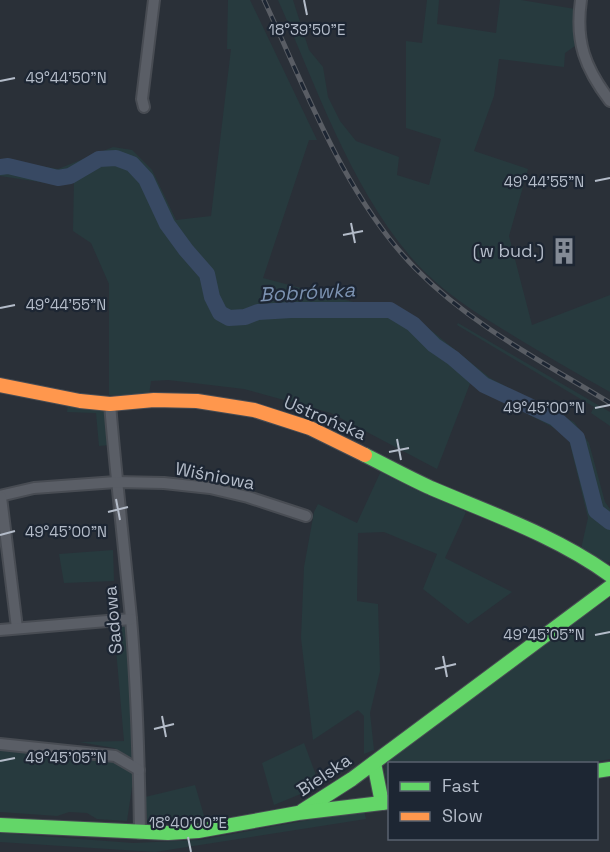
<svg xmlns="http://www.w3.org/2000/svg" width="610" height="852" font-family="'Space Grotesk',sans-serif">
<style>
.green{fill:#273a3e}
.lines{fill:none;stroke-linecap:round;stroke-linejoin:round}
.river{stroke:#384963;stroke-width:16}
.street-casing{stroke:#484c53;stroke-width:14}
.fast-casing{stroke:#484c53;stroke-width:16}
.slow-casing{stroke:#484c53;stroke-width:16}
.street{stroke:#5a5e66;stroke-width:10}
.fast{stroke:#63d668;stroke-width:14}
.slow{stroke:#ff974d;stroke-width:14}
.rail-casing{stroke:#595d64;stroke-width:5}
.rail{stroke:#1d2633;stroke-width:3;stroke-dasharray:9;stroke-linecap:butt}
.ticks{fill:none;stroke:#b4bcc9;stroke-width:2}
.labels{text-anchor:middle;stroke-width:4.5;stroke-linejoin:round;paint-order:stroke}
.poi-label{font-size:18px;fill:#b4bcc9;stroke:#1d2633;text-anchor:end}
.street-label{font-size:18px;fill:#b4bcc9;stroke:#1d2633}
.water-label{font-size:20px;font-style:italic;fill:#7c92b1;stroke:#1d2633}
.ticks-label{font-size:15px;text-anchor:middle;fill:#b4bcc9;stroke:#1d2633;stroke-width:4.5;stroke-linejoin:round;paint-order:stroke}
</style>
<rect width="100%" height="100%" fill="#2a3038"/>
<g class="green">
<polygon points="228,0 250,0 317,140 309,140 263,278 357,303 390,305 417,319 490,378 574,422 589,443 605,502 610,509 610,562 606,563 581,549 588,518 569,440 558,430 481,389 471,381 437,469 331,413 244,389 168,380 151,381 149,395 109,395 109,284 91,243 73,231 74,179 53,184 0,176 0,159 58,169 113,147 132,150 152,170 176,220 211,216 231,49 227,49"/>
<path d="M278,0H293L309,50L323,67L328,97L340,121L356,141L399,157L397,175L429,185L441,139L406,128V41L422,43L427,0H439L437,24L496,33L500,0H521L575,9V46L565,53L564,67L499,59L494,96L474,151L528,169L509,236L532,325L610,295V392C574,372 539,351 504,330C473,311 442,291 417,264C352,192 317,88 278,0Z"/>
<polygon points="458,323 610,412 610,426 591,413 594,407 457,325"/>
<polygon points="68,405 106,408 110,445 99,446 96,413 67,412"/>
<polygon points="381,471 466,512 445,558 512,592 468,624 423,589 437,554 384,532 358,533 357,601 378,604 380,671 370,713 374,750 364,754 364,716 358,710 313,740 301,638 304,567 314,512 318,504 357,523"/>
<polygon points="113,550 114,581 64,583 59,554"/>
<polygon points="610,598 610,759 582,764 390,764 389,790 385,774 386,763 560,632"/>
<polygon points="127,625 135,761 114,748 79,742 124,741 114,626"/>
<polygon points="304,743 320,786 274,805 262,763"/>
<polygon points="0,747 95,758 123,765 134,774 127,821 97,819 87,813 69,812 57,816 0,812"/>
<polygon points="195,785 205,819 155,823 147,820 145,797"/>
<polygon points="364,810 366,819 155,852 0,842 0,833 133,843 200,840"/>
</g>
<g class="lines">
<polyline class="river" points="0,167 8,166 58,178 70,176 99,159 116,158 132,164 146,179 167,224 186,250 207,274 212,297 220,313 229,318 245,317 258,312 291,310 390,310 413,324 434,345 453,358 484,385 555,418 577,438 596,511 610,522"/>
<defs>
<g id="street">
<path d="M581,0C575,42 585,68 610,101"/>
<polyline points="144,107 142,99 154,0"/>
<path d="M110,404C116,476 124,547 131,618C137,690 139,761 140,833"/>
<polyline points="0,496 34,488 116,482 164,483 210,488 248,497 306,516"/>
<polyline points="1,497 17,628"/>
<polyline points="0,630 131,619"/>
<polyline points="0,744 115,756 139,770"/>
</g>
<g id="fast">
<path d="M365,455C387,466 409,478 431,488C492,514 556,536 610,575"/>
<polyline points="374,763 382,803"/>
<polyline points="596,771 610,769"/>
<polyline points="302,811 352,779 610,587"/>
<polyline points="0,825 168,833 198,831 298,813 390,802"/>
</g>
<polyline id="slow" points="0,385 80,401 110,404 154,400 197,401 254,410 310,428 365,455"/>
</defs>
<use href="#street" class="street-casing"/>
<use href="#fast" class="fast-casing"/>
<use href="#slow" class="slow-casing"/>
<use href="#street" class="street"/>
<use href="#fast" class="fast"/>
<use href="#slow" class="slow"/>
<defs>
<path id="rail" d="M264,0C306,90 345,197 416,269C471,325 543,362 610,403"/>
</defs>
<use href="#rail" class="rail-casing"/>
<use href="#rail" class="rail"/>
</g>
<path class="ticks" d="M304,0L307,15M0,81L15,78M595,181L610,178M351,223L355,243M343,235L363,231M0,308L15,305M595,408L610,405M397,439L401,460M389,452L409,448M116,499L120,520M108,512L128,507M0,535L15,531M595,635L610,632M443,656L447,677M435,669L456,664M162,716L166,737M154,729L174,724M0,761L15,758M188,837L191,852"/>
<defs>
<symbol id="building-bare" viewBox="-9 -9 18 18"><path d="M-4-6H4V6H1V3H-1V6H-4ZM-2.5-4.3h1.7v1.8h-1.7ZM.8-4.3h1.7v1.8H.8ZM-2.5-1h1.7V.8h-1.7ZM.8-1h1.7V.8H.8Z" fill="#848b96" stroke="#1d2633" stroke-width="2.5" paint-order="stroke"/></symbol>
</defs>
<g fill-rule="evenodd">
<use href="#building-bare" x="545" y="232" width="38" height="38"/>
</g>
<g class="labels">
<g class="poi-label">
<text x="544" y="257">(w bud.)</text>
</g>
<g class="street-label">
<text transform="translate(325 418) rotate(23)" y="6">Ustrońska</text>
<text transform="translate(215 476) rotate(11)" y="6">Wiśniowa</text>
<text transform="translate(113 620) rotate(-95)" y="6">Sadowa</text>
<text transform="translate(324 775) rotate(-34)" y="6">Bielska</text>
</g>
<g class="water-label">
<text transform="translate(307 292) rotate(-3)" y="7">Bobrówka</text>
</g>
</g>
<g class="ticks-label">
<text x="307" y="35">18°39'50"E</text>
<text x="66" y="83">49°44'50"N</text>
<text x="544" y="187">49°44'55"N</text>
<text x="66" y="310">49°44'55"N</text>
<text x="544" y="413">49°45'00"N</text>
<text x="66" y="537">49°45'00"N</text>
<text x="544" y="640">49°45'05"N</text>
<text x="66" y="763">49°45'05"N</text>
<text x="188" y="828">18°40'00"E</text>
</g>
<rect x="388" y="762" width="210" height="78" fill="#1d2633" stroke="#59626f" stroke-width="1.5"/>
<rect x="400" y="782" width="30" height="9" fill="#63d668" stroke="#59626f" stroke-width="1.5"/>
<text x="442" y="792" font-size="18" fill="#b4bcc9">Fast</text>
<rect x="400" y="812" width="30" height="9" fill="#ff974d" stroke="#59626f" stroke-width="1.5"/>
<text x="442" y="822" font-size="18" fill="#b4bcc9">Slow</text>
</svg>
